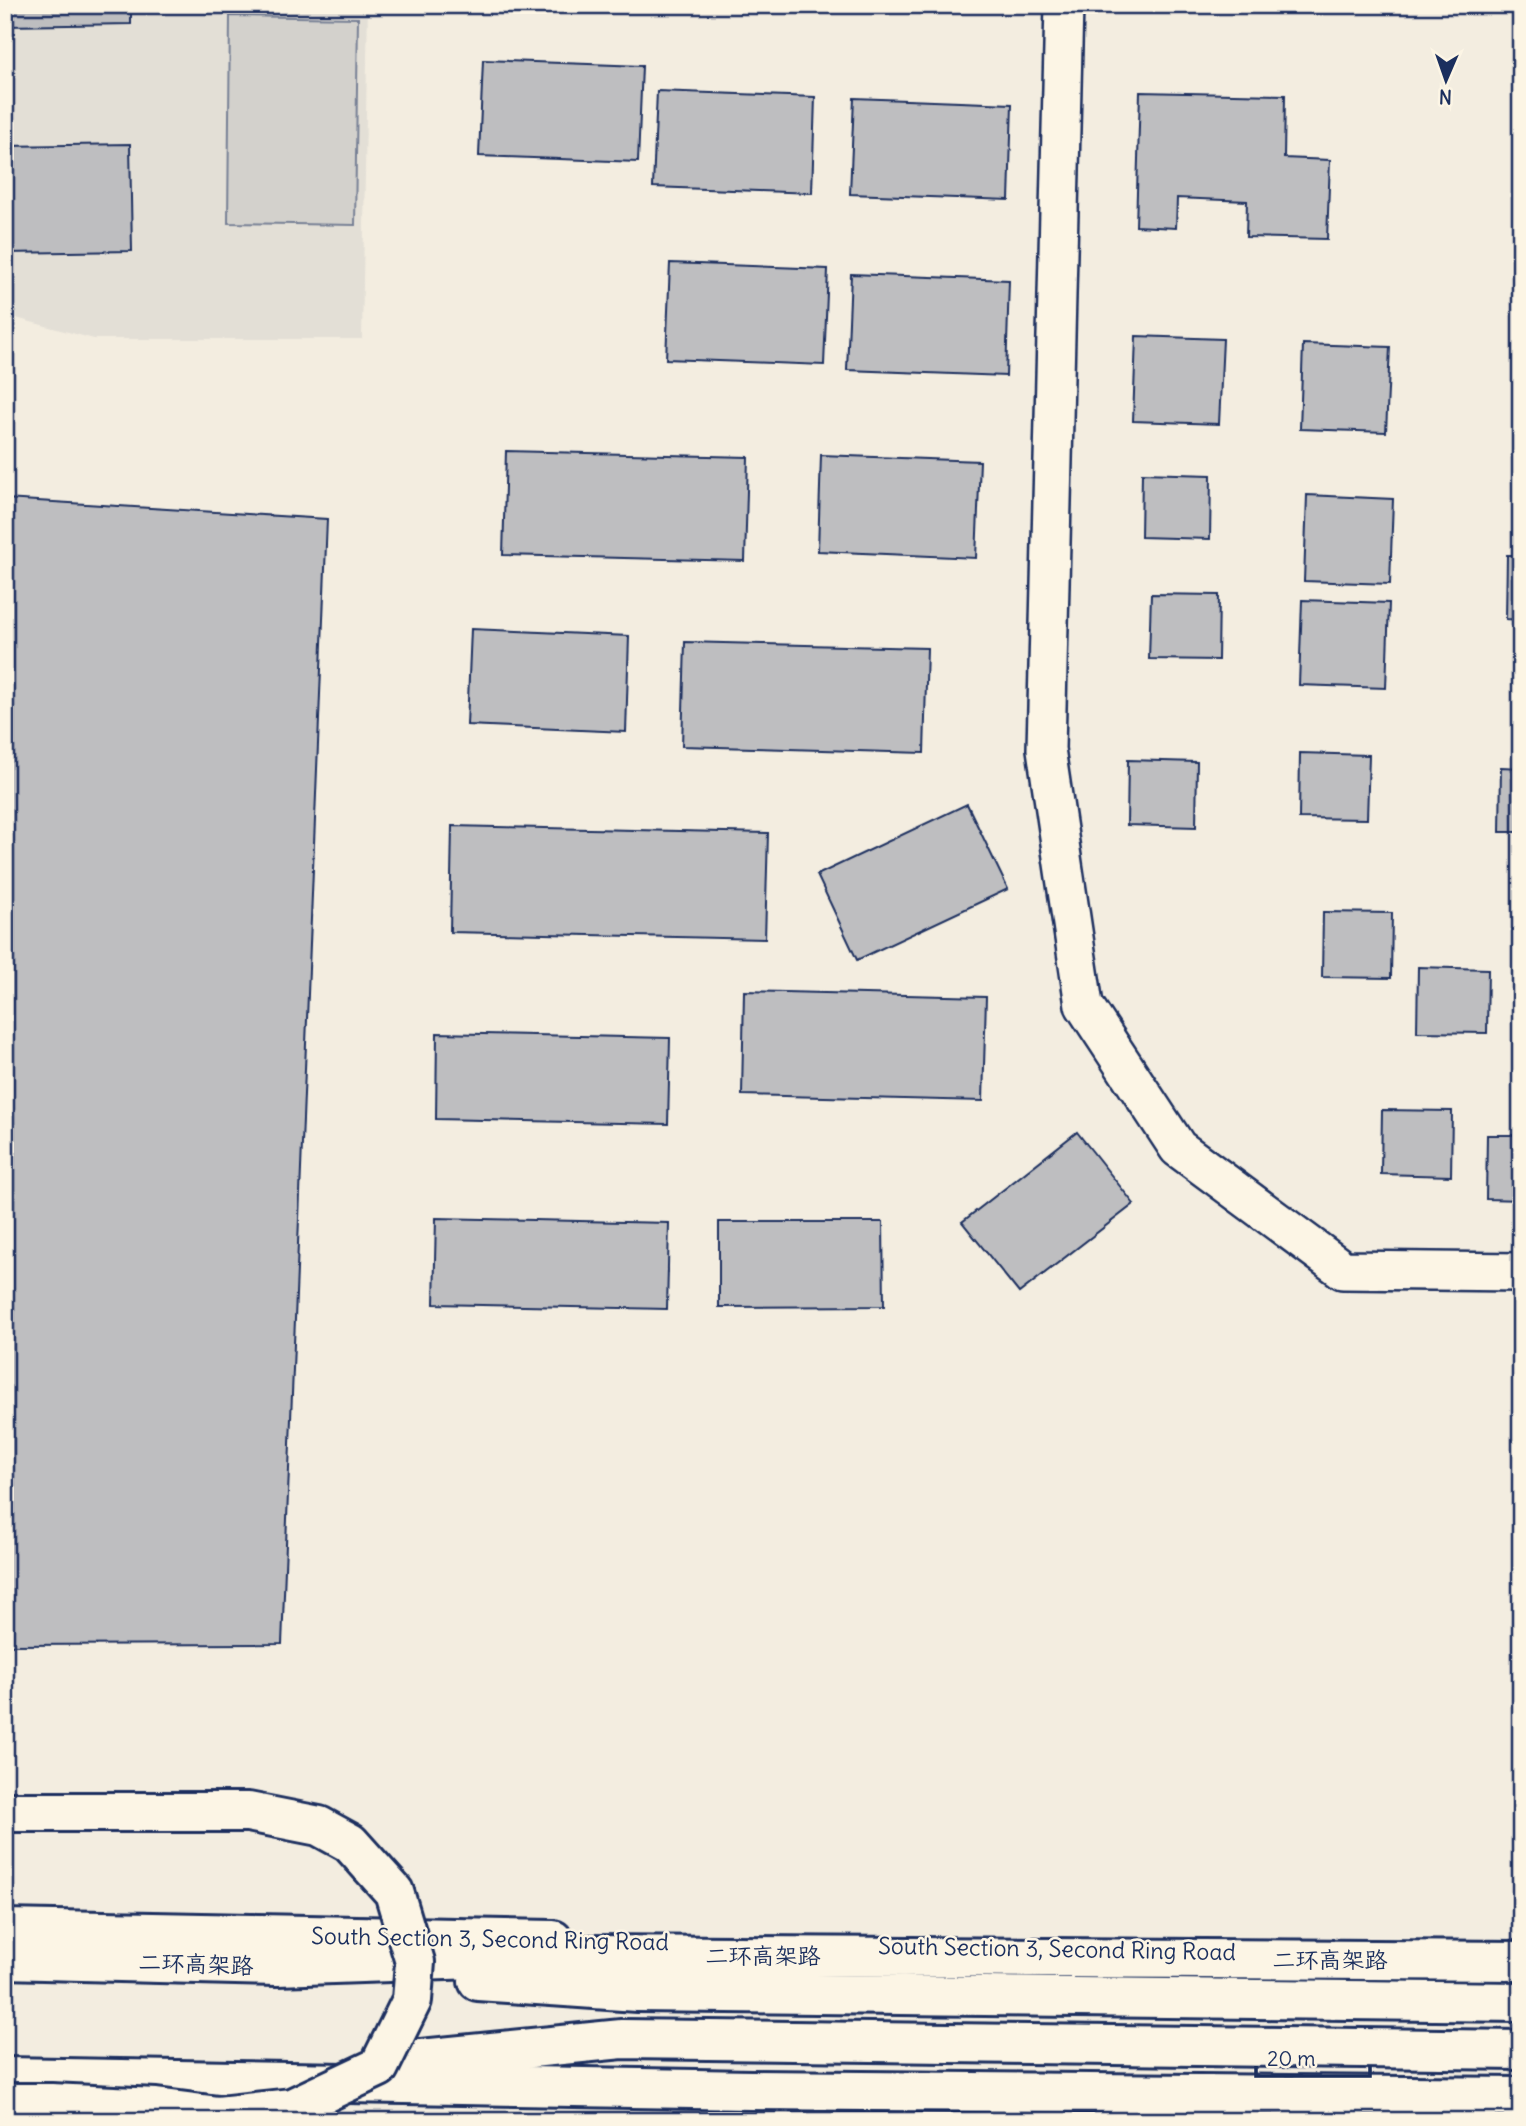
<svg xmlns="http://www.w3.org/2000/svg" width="1526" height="2126" font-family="Delius,'LXGW WenKai TC',sans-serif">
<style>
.built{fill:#e3dfd6}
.green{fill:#d3d1cc;stroke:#778095;stroke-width:2}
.building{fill:#bebec0;stroke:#1b2f5e;stroke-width:2}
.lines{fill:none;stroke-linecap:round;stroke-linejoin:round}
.minor-casing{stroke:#1b2f5e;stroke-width:42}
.major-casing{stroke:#1b2f5e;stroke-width:44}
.highway-casing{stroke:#1b2f5e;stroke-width:44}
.minor{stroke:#fcf5e5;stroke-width:37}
.major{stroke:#fcf5e5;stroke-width:38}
.highway{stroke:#fcf5e5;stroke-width:38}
.highway-bridge-casing{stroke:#1b2f5e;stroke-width:44;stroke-linecap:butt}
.highway-bridge{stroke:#fcf5e5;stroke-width:38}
.labels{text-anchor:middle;stroke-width:5;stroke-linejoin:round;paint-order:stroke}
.street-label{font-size:23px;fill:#1b2f5e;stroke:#fcf5e5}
</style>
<rect width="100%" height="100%" fill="#f3ede0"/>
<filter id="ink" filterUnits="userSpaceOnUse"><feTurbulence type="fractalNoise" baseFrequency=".0143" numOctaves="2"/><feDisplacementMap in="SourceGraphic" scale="14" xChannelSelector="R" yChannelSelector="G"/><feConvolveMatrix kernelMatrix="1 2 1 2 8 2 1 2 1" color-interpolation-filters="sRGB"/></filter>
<g filter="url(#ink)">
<polygon class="built" points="5,5 368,5 362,339 94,339 5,315"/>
<polygon class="green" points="230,16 358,18 355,225 228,223"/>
<g class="building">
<polygon points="5,5 131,5 131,24 5,26"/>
<polygon points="483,60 642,66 638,162 479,156"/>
<polygon points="657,91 815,97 812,193 653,187"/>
<polygon points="1140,92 1285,95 1284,158 1330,160 1327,239 1246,237 1247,201 1177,198 1176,228 1136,226"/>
<polygon points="854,98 1012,104 1009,200 850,194"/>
<polygon points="130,144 132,251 5,253 5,146"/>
<polygon points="670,263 828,269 824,365 666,359"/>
<polygon points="851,274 1009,280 1006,376 847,370"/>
<polygon points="1136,336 1223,339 1219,424 1133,421"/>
<polygon points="1303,344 1390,347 1386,432 1300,429"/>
<polygon points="506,451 748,457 745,561 503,555"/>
<polygon points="821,455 980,461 976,558 818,551"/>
<polygon points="1142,473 1211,475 1210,539 1141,537"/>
<polygon points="1307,495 1393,499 1390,584 1304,581"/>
<polygon points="5,499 327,519 282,1644 5,1645"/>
<polygon points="1507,555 1521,555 1521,620 1506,619"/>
<polygon points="1151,594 1219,595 1218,660 1149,659"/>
<polygon points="1302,600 1389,603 1386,688 1299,685"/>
<polygon points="471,629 629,636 626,732 467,725"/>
<polygon points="685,642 927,648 924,753 682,746"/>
<polygon points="1300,753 1369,755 1367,819 1299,818"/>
<polygon points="1128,760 1197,762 1196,827 1127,825"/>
<polygon points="1501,767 1521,768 1521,832 1500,832"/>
<polygon points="967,804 1008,889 857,960 817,875"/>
<polygon points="452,826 768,833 765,939 450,932"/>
<polygon points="1323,912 1392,913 1391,978 1322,977"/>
<polygon points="1418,967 1488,969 1487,1033 1417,1032"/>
<polygon points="744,991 986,997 983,1101 742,1095"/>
<polygon points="437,1033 670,1038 668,1124 436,1119"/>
<polygon points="1382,1110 1452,1111 1451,1176 1381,1174"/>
<polygon points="1077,1132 1134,1204 1019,1293 962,1222"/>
<polygon points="1487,1135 1521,1135 1521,1200 1486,1199"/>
<polygon points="436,1218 669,1223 667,1309 434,1304"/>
<polygon points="719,1222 883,1222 884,1306 719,1307"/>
</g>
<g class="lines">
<defs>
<polyline id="minor" points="1064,5 1046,749 1084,1005 1178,1148 1343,1270 1521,1272"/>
<polyline id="major" points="5,1929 553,1940"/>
<g id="highway">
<polyline points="5,1959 277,1966 589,1955 1521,1961"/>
<polyline points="478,1981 637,1992 1521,2002"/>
<polyline points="391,2062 622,2039 1521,2050"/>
<polyline points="5,2077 751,2090 1521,2097"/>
</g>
</defs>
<use href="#minor" class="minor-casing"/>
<use href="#major" class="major-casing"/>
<use href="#highway" class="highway-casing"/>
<use href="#minor" class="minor"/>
<use href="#major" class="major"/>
<use href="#highway" class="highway"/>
<defs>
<polyline id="highway-bridge" points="5,1812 248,1812 319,1826 350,1843 394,1892 415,1962 412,2000 379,2067 292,2108 218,2116 156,2108 51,2103 5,2103"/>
</defs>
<use href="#highway-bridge" class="highway-bridge-casing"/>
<use href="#highway-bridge" class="highway-bridge"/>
</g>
</g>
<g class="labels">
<g class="street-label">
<text transform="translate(490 1939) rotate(1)" y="8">South Section 3, Second Ring Road</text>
<text transform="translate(1057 1949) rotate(1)" y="8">South Section 3, Second Ring Road</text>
<text x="763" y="1964">二环高架路</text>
<text x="1330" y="1968">二环高架路</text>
<text transform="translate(196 1964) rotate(2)" y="8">二环高架路</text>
</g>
</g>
<rect width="1526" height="2126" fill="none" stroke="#fcf5e5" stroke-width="28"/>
<rect x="14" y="14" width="1498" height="2098" fill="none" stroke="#1b2f5e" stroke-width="2.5" filter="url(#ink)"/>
<g transform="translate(1446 80) rotate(182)" stroke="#fcf5e5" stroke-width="5" paint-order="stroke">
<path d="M0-5L12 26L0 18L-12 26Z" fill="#1b2f5e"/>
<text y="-10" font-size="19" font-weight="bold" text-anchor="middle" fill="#1b2f5e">N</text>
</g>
<path d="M1256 2066v10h114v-10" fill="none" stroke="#1b2f5e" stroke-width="3.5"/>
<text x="1267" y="2066" font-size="21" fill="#1b2f5e" stroke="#fcf5e5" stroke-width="5" paint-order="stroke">20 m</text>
</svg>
